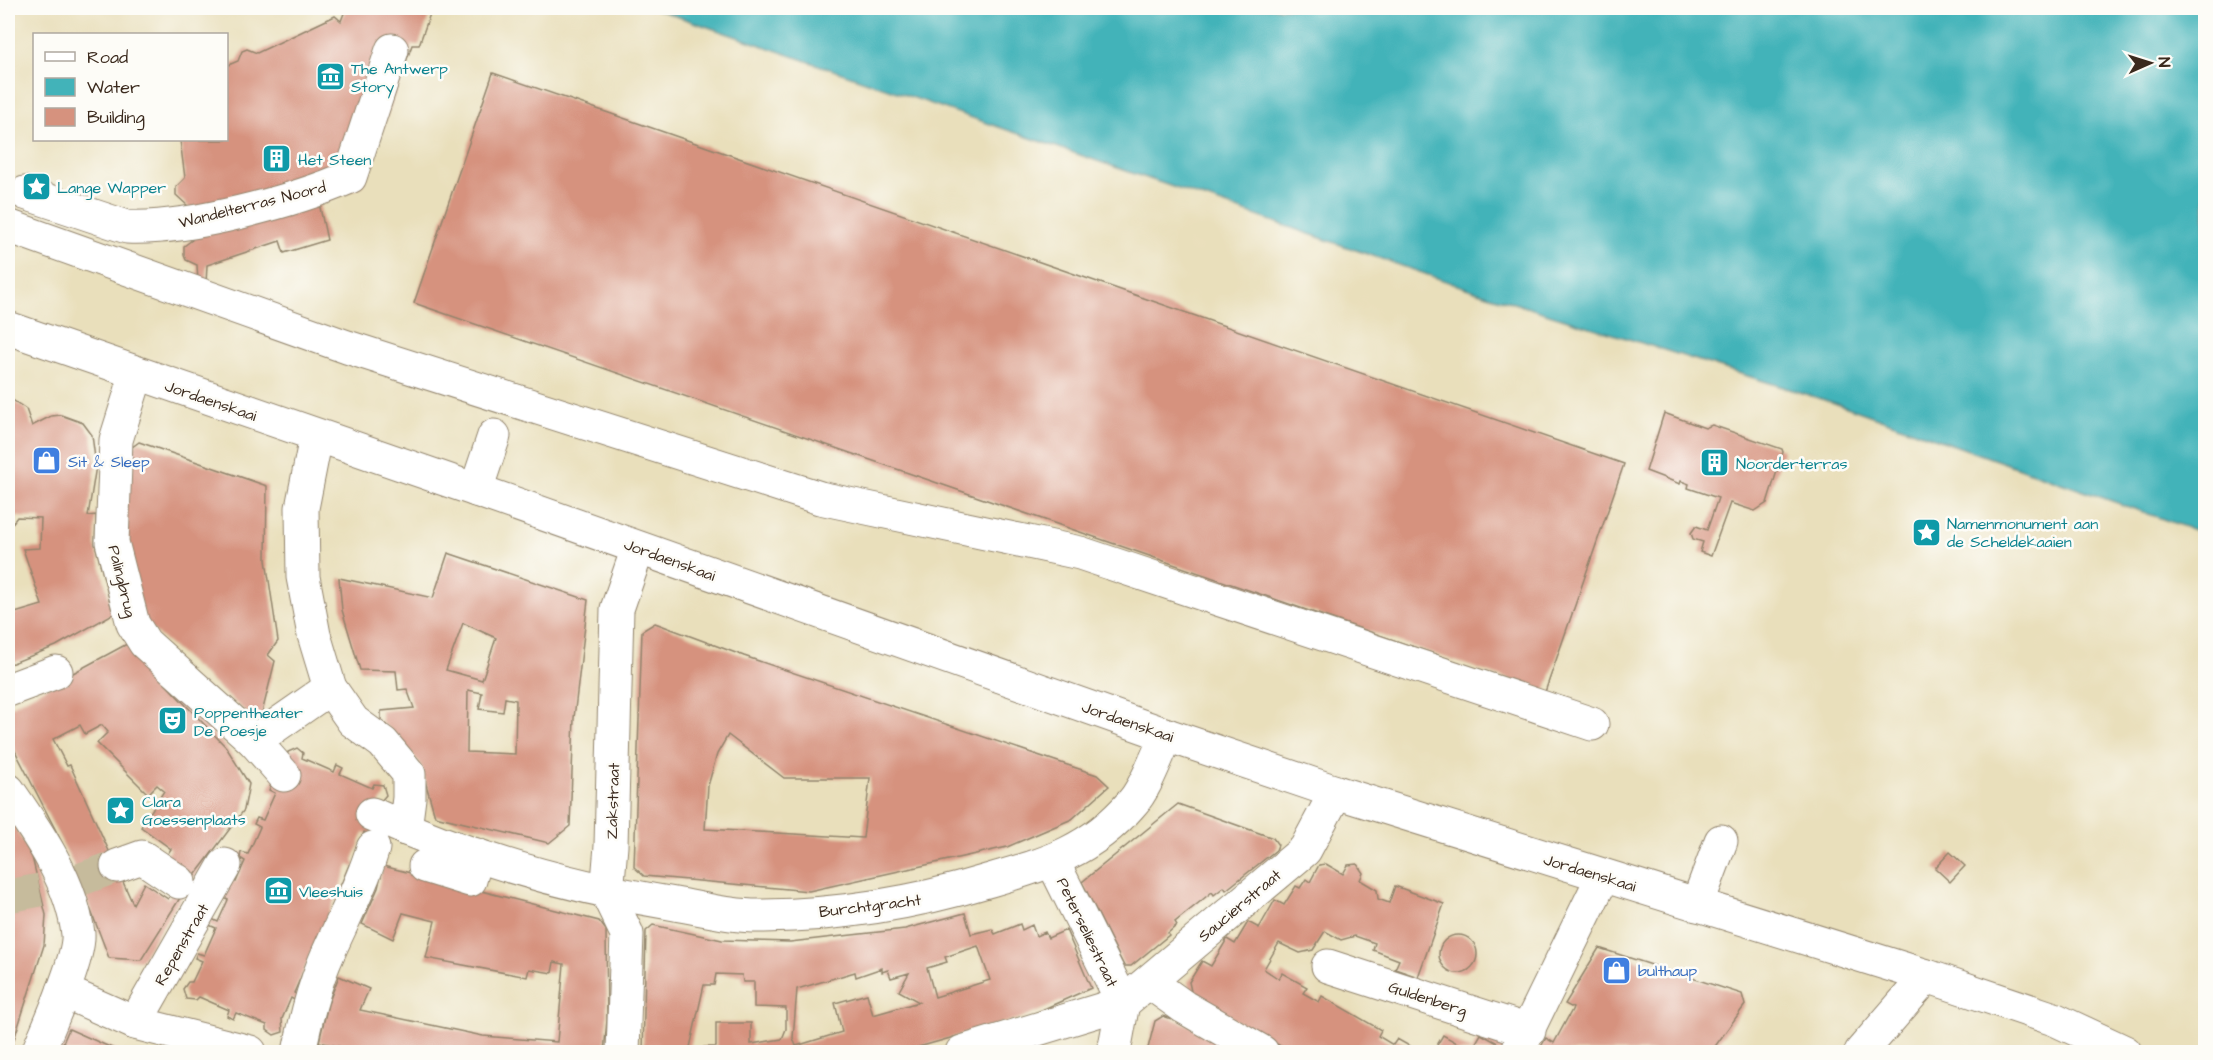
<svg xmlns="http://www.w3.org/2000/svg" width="2213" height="1060" font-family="'Architects Daughter',sans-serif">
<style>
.water{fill:#42b3b9;stroke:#3e6e6c;stroke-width:1.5}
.building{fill:#d6927e;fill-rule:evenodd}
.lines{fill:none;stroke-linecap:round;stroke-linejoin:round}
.minor-tunnel{stroke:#c6bb9c;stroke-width:33;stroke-dasharray:33 16;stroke-linecap:butt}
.minor-casing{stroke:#92846c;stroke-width:35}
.minor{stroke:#fff;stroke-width:33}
.labels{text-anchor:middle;stroke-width:5;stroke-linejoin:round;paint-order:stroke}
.culture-label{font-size:16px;fill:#0d838f;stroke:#fdfcf7;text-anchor:start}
.street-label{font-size:16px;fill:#3b2a1e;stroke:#fdfcf7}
.shop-label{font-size:16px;fill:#366cbe;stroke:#fdfcf7;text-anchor:start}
</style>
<rect width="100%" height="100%" fill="#fdfcf7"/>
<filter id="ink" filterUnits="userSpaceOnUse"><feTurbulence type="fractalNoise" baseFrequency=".0167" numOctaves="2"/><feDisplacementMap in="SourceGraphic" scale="12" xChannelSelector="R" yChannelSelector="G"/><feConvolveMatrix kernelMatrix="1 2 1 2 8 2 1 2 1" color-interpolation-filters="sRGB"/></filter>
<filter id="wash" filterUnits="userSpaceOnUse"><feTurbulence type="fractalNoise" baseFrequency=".008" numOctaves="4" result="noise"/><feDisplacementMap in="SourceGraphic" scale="24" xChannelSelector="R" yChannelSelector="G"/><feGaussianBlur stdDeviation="1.35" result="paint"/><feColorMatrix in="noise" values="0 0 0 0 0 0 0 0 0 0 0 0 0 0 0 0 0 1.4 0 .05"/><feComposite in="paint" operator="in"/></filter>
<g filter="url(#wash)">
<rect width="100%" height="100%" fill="#e9dfbb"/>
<polygon class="water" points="653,8 2205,8 2205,534 1844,406 1472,290"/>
<g id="blocks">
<g class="building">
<polygon points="346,8 361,8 374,12 376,8 432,8 419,45 412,45 362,186 319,203 327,240 284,253 280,241 207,265 206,284 198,282 197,265 186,260 184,255 184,246 192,240 188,206 176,195 176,187 185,178 180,140 226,140 226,66 238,61 242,51 247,49 257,53 335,16 341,21"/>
<polygon points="493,73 1624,464 1545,692 414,303"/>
<polygon points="8,397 26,409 32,426 51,416 61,415 83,423 92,435 96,466 88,516 96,515 95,544 113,614 56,646 8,665 8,615 42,605 23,549 40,548 41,518 17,517 8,529"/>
<polygon points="1664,413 1705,428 1712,425 1782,449 1783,452 1767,503 1755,511 1730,503 1711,556 1700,552 1703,542 1693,539 1691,533 1696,526 1707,530 1718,498 1688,488 1689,484 1681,481 1680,484 1646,471"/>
<polygon points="139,442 267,486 266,560 278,641 268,655 275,661 261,717 255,720 145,623 123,539 127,451"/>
<path d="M448,553L588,600L574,718L570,826L549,843L435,816L420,763L381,721V711L414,708L407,689L398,690L396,671L360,670L342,610L339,578L433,598ZM463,623L496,638L482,680L446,670ZM468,690L482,693L479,709L503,712L505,698L516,700L515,754L467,752Z"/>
<path d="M655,623L744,656L1097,775L1109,786L1072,819L1007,847L809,891L644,876L634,867L642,631ZM728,735L784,778H870L863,838L705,829L708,786L717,754Z"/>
<path d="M127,644L226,747L249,784L244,810L190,882L141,960L109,958L74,866L8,737V708ZM80,725L85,734L102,725L108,732L97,743L148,794L157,785L164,791L141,827L171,849L163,861L183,876L168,899L144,883L133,904L70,765L67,766L53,739Z"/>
<polygon points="297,748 303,753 302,758 334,772 337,765 343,768 340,774 372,788 374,784 383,785 386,795 380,802 371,835 364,832 353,860 356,868 349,865 337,894 344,897 342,902 335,899 294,993 300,996 298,1002 291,998 282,1019 283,1032 274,1035 267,1030 267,1025 236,1013 233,1019 227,1016 229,1010 199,997 196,1000 186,999 183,989 188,982 192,982 202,961 195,958 197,953 204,955 216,928 209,925 212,919 218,922 228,900 219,896 227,878 236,882 245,861 240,858 241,852 248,854 260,827 254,824 257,818 263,820 275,793 269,790 271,784 286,761 288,752"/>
<polygon points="1178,804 1273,838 1278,845 1276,850 1226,890 1224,887 1214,895 1212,892 1175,922 1177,925 1168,933 1169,935 1131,966 1124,966 1082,882"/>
<polygon points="8,816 32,857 46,915 44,945 10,1052 8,1052"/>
<polygon points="1950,852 1965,866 1950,882 1935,868"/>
<polygon points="1326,864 1343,874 1348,865 1357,864 1363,873 1360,880 1377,890 1378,899 1389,903 1395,886 1444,904 1418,977 1395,969 1399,960 1373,950 1375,943 1355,936 1341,940 1325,931 1313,950 1300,953 1279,943 1264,969 1279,979 1282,973 1307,987 1303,993 1319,1002 1322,996 1381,1030 1378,1036 1393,1045 1397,1039 1420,1052 1303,1052 1295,1048 1291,1052 1192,996 1189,982 1202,961 1211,966 1227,939 1235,944 1248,922 1259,928 1275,900 1284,905 1296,886 1300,888 1306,879 1310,882 1319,865"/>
<polygon points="383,866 599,921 606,930 607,1020 604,1052 364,1052 319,1042 328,1004 339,976 369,989 360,1010 483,1036 557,1042 564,964 554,962 552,973 529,969 527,977 426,958 435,921 403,913 393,939 362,924 378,888"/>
<path d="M965,913L971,934L992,929L995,934L1020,924L1022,930L1032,925L1036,936L1045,932L1048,938L1066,930L1091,988L1028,1016L901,1052H704V1047H716V1023H751V1044L782,1039L786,1029V1008L754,1007V982H743L742,975L716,974L714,985H704L689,1052H643L646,931L653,925L722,940L790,942L905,929ZM978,946L990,980L935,997L927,968L947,962L945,957ZM882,968V972L888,970L891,978L909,973L899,991L919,1002L873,1015L867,994L835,1003L842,1032L796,1046L793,1038L797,989L855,972L856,977Z"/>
<circle cx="1458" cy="954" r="19"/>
<polygon points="1599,948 1742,994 1745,1005 1711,1052 1538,1052 1546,1038 1554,1043 1573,1008 1565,1004"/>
<polygon points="1163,1016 1189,1025 1238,1052 1147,1052 1155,1021"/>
<polygon points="69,1029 121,1052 59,1052"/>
<polygon points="1481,1034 1514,1052 1433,1052 1443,1035 1471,1051"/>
</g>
</g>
</g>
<g filter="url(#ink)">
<use href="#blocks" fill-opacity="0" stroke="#92846c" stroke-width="1.5"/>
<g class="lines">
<g class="minor-tunnel">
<polyline points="79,880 117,866"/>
<polyline points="8,896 40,890"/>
</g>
<defs>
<g id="minor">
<path d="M25,193L127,227C187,230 295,201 350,177L392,50"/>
<polyline points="8,226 347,347 820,498 1080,553 1592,724"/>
<polyline points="8,328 476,490 1167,735 1336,792 1927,976 2054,1019 2125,1052"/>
<polyline points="137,373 116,440 112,542 133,624 145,643 254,741 284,775"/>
<polyline points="316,437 302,508 303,577 314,635 330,688 353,721 383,743 409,774 409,798 405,829"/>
<polyline points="476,490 494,436"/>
<polyline points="8,690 56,672"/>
<polyline points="254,741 330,688"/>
<path d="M8,790C37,832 72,881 78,934C80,958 48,1028 38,1052"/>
<path d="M372,814C468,858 570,887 675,904C704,909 735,917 764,916C840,915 915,903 987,881C1046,864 1090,852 1132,803C1146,788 1157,755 1167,735"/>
<polyline points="1053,862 1123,1003"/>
<polyline points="117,866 142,857 179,882"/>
<polyline points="425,866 470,880 477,855"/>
<polyline points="1697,905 1721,841"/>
<polyline points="1328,966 1529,1031"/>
<polyline points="1149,982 1184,1007 1262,1052"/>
<polyline points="63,991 135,1023 250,1052"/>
<polyline points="135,1023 225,865"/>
<path d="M299,1052C305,1022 312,992 324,963C340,924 361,889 373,848"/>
<polyline points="623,1052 627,934 607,893 611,846 617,609 638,548"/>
<polyline points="962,1052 1123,1003 1305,850 1336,792"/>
<polyline points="1114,1052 1123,1003"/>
<polyline points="1517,1052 1603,876"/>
<polyline points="1861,1052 1927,976"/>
</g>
</defs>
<use href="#minor" class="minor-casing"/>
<use href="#minor" class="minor"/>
</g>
</g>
<defs>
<symbol id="museum-square" viewBox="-11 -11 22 22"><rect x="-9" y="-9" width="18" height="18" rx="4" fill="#0f9aa8" stroke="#fdfcf7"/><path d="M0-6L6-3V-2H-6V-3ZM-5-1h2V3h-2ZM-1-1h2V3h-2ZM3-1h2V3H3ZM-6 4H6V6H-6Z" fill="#fff"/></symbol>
<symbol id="building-square" viewBox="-11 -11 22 22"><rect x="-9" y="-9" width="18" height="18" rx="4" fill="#0f9aa8" stroke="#fdfcf7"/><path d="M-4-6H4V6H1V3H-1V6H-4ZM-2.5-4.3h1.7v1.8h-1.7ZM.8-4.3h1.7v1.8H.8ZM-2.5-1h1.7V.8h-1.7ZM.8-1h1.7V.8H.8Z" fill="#fff"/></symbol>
<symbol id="sight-square" viewBox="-11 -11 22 22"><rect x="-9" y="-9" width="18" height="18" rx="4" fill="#0f9aa8" stroke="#fdfcf7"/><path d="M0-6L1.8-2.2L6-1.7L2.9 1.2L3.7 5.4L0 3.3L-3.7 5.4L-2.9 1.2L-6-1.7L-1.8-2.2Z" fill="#fff"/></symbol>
<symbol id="shop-square" viewBox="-11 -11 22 22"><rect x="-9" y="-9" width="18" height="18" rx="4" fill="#3f7fe0" stroke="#fdfcf7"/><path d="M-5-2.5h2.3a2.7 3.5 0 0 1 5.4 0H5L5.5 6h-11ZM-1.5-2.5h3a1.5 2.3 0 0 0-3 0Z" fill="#fff"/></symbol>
<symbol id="theatre-square" viewBox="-11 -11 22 22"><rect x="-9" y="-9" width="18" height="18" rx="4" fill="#0f9aa8" stroke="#fdfcf7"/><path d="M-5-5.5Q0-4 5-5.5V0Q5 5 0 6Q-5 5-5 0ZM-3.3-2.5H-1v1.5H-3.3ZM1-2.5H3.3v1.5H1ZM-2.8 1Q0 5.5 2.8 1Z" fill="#fff"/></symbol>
</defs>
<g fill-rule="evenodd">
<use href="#museum-square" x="314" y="60" width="33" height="33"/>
<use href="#building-square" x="260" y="142" width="33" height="33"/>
<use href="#sight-square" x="20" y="170" width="33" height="33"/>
<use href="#shop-square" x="30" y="444" width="33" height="33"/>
<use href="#building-square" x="1698" y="446" width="33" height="33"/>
<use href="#sight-square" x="1910" y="516" width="33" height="33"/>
<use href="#theatre-square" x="156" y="704" width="33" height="33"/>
<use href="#sight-square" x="104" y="794" width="33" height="33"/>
<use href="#museum-square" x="262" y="874" width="33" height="33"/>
<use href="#shop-square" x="1600" y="954" width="33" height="33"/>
</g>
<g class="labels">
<g class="culture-label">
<text x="351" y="74">The Antwerp<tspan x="351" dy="18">Story</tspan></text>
<text x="298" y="165">Het Steen</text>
<text x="57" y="193">Lange Wapper</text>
<text x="1736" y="469">Noorderterras</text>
<text x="1947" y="529">Namenmonument aan<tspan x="1947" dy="18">de Scheldekaaien</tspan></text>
<text x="194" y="718">Poppentheater<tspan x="194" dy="18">De Poesje</tspan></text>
<text x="142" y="807">Clara<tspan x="142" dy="18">Goessenplaats</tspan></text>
<text x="299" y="897">Vleeshuis</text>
</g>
<g class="street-label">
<text transform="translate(252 204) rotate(-14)" y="6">Wandelterras Noord</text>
<text transform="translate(211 400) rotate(19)" y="6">Jordaenskaai</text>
<text transform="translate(670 559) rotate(20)" y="6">Jordaenskaai</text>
<text transform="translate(123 581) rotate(76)" y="6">Palingbrug</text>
<text transform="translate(1128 721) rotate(19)" y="6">Jordaenskaai</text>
<text transform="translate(612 801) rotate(-88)" y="6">Zakstraat</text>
<text transform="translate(1590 872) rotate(17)" y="6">Jordaenskaai</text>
<text transform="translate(870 905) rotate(-7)" y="6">Burchtgracht</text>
<text transform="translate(1239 905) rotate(-40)" y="6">Saucierstraat</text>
<text transform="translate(1088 932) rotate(64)" y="6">Peterseliestraat</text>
<text transform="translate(181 944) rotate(-60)" y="6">Repenstraat</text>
<text transform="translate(1428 998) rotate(18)" y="6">Guldenberg</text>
</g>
<g class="shop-label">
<text x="68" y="467">Sit &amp; Sleep</text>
<text x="1638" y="976">bulthaup</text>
</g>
</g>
<rect width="2213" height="1060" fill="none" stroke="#fdfcf7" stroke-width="30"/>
<rect x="33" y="33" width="195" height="108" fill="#fdfcf7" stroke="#afa8a0" stroke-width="1.5"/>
<rect x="45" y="52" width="30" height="9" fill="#ffffff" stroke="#afa8a0" stroke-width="1.5"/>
<text x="87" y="63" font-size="18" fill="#3b2a1e">Road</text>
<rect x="45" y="78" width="30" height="18" fill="#42b3b9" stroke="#afa8a0" stroke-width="1.5"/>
<text x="87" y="93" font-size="18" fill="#3b2a1e">Water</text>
<rect x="45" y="108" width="30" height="18" fill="#d6927e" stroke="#afa8a0" stroke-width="1.5"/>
<text x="87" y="123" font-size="18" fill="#3b2a1e">Building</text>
<g transform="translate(2150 63) rotate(87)" stroke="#fdfcf7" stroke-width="4.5" paint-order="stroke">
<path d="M0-4.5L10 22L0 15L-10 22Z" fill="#3b2a1e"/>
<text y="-9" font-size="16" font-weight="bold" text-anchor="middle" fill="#3b2a1e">N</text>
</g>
</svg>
